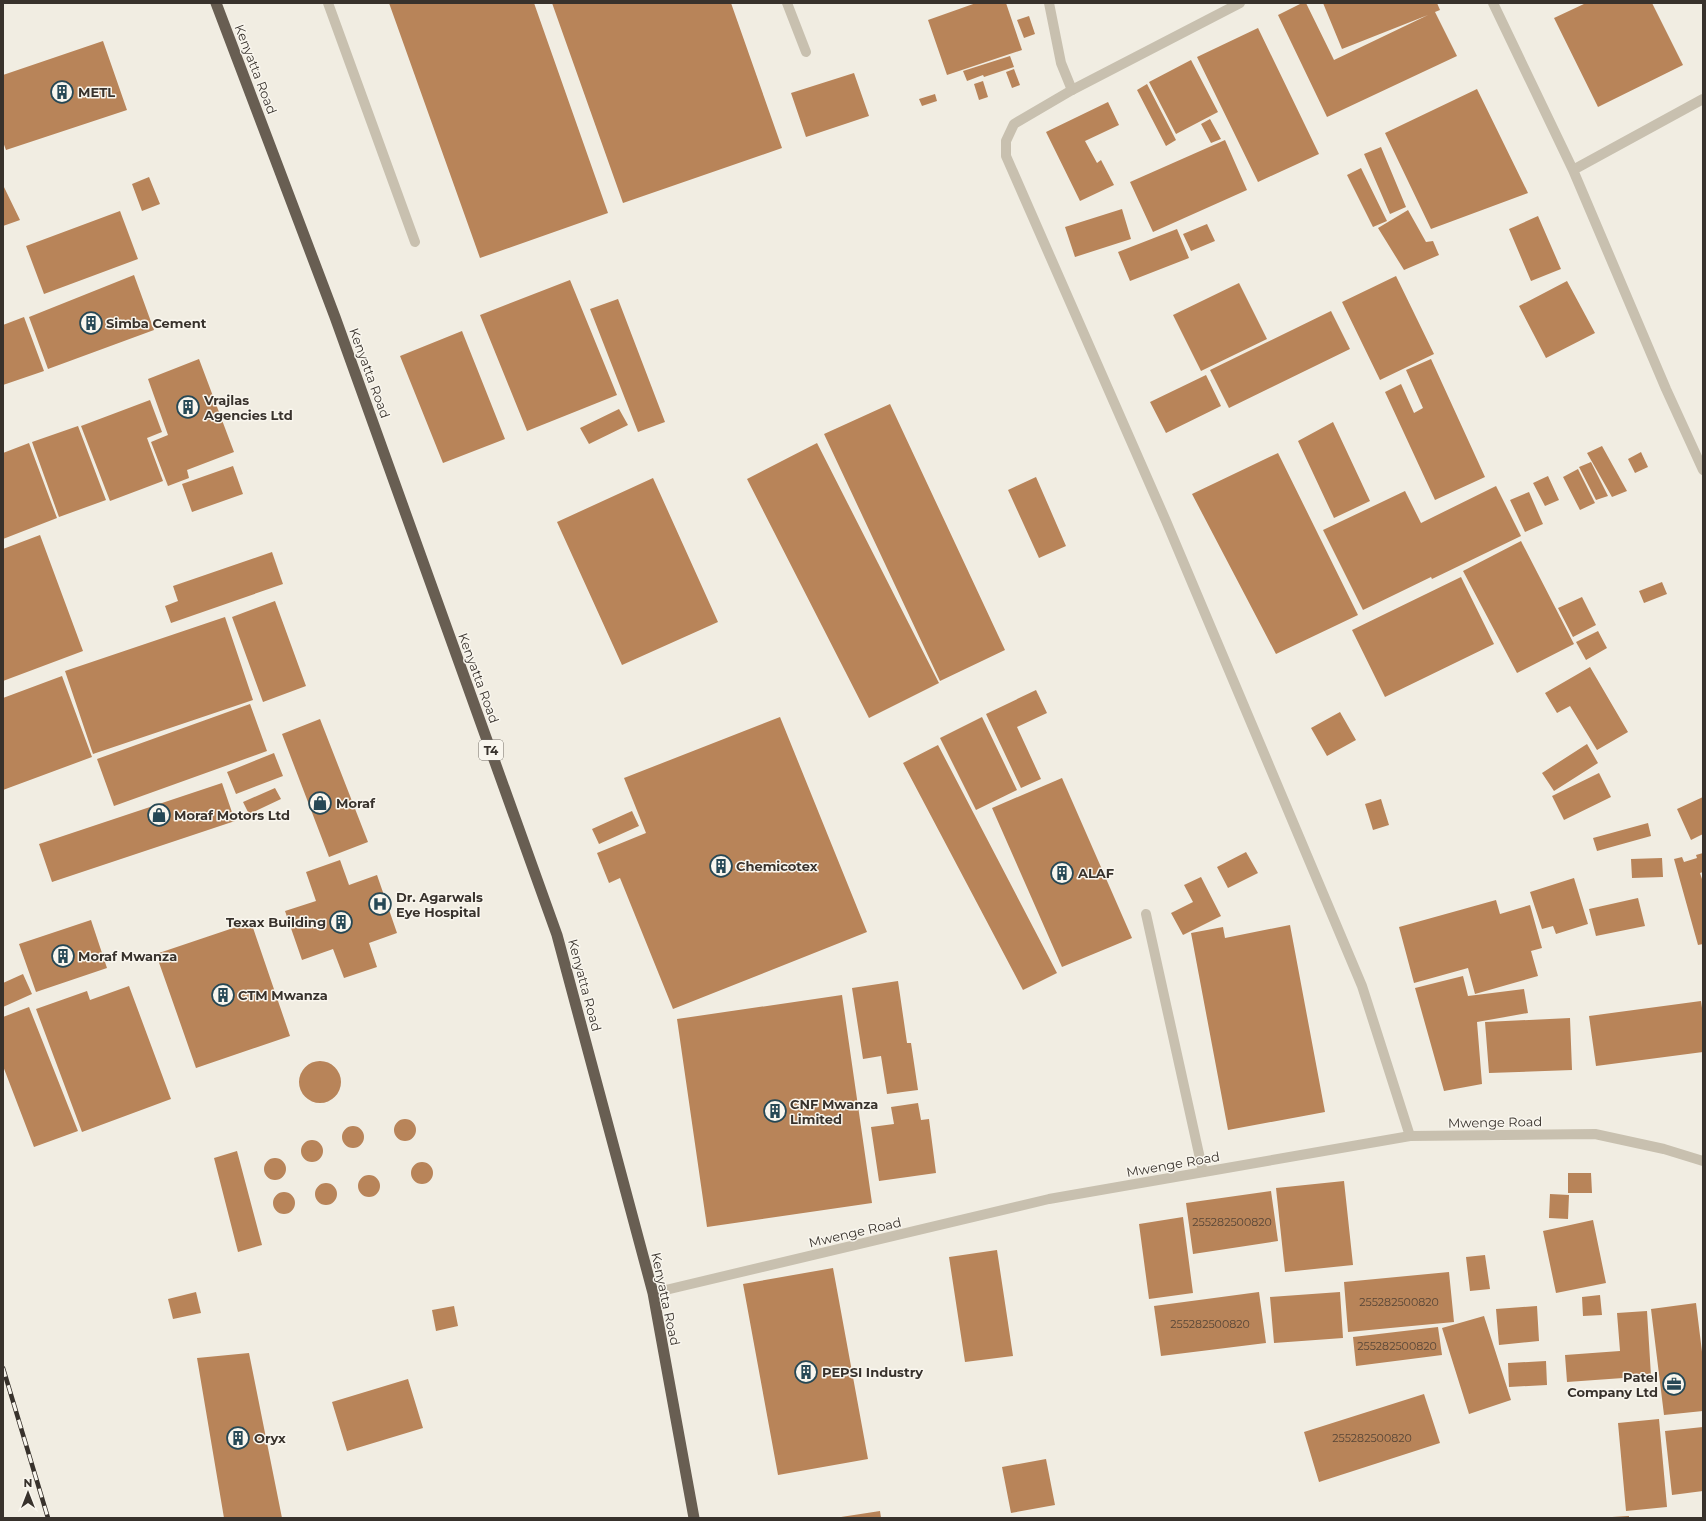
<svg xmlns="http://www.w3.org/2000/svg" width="1706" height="1521" font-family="Montserrat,sans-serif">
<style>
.building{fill:#b88459}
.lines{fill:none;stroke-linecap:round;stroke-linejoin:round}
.service{stroke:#c8c0af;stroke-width:10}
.minor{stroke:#c8c0af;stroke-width:10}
.trunk{stroke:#685e52;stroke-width:11}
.rail-casing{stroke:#38322c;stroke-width:4.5}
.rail{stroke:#f9f6ee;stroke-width:3;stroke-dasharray:9;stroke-linecap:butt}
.labels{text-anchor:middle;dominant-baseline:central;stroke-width:3;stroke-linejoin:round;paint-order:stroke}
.number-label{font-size:11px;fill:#584637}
.shield{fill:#f9f6ee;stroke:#726d66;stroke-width:1}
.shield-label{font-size:12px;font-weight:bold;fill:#38322c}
.street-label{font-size:13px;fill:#38322c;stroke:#f9f6ee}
.poi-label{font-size:13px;font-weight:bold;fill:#38322c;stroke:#f9f6ee;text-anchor:start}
</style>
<rect width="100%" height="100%" fill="#f1ede2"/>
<path class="building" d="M 389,3 L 534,3 L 608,213 L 480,258 Z
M 552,3 L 731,3 L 782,148 L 623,203 Z
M 976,3 L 1006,3 L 1022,50 L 947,75 L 928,20 Z
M 1302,3 L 1306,3 L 1334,60 L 1428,15 L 1342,49 L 1323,3 L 1437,3 L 1440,10 L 1435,12 L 1457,56 L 1327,117 L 1278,15 Z
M 1586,3 L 1652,3 L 1683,65 L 1598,107 L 1554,18 Z
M 1029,16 L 1035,34 L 1024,38 L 1017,20 Z
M 1258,28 L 1319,154 L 1258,182 L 1197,57 Z
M 103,41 L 127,110 L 6,150 L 3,142 L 3,75 Z
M 1010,56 L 1014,67 L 984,77 L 983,75 L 967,81 L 963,71 Z
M 1191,60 L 1218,112 L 1176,134 L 1149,82 Z
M 1014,69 L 1020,85 L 1012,88 L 1006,72 Z
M 854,73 L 869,116 L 806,137 L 791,93 Z
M 983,81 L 988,97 L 979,100 L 974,84 Z
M 1147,84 L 1176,140 L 1166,146 L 1137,90 Z
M 1477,89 L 1528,193 L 1431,229 L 1385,133 Z
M 935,94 L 937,101 L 922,106 L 919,99 Z
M 1108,102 L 1119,125 L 1085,141 L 1097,163 L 1101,160 L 1114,185 L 1080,201 L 1046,132 Z
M 1210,119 L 1221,139 L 1211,143 L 1201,124 Z
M 1225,140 L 1247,190 L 1153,232 L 1130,182 Z
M 1381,147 L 1406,207 L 1390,214 L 1364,154 Z
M 1361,168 L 1387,221 L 1373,227 L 1347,175 Z
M 149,177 L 160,204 L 142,211 L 132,184 Z
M 3,185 L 20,220 L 3,226 Z
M 1122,209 L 1131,239 L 1075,257 L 1065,227 Z
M 1408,210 L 1426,242 L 1433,241 L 1439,255 L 1404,270 L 1378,228 Z
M 120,211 L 138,259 L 44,294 L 26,246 Z
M 1538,216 L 1561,269 L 1531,281 L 1509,229 Z
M 1207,224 L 1215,241 L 1191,251 L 1183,234 Z
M 1177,229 L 1189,258 L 1130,281 L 1118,252 Z
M 134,275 L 154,330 L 48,369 L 29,317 Z
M 1396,276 L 1434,354 L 1380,380 L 1342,302 Z
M 570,280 L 617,395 L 527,431 L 480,315 Z
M 1567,281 L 1595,333 L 1546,358 L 1519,306 Z
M 1239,283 L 1267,339 L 1201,371 L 1173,315 Z
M 618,299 L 665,422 L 638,432 L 590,309 Z
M 1331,311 L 1350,349 L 1229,408 L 1210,370 Z
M 24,317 L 44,371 L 3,385 L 3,325 Z
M 462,331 L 505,439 L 443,463 L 400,356 Z
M 199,359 L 234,452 L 187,470 L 189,478 L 168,486 L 151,442 L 168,435 L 148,379 Z
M 1431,359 L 1485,477 L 1435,500 L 1385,392 L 1401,384 L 1414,413 L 1423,408 L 1406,370 Z
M 1206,375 L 1221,406 L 1166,433 L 1150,402 Z
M 150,400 L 162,432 L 147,438 L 163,481 L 110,501 L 81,426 Z
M 890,404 L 1005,650 L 940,681 L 824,434 Z
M 619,409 L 628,425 L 589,444 L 580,428 Z
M 1333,422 L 1370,501 L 1334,518 L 1298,441 Z
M 78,426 L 106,500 L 59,517 L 32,442 Z
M 29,443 L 57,518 L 3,539 L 3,453 Z
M 817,443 L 939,683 L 869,718 L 747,479 Z
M 1602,446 L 1627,491 L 1612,497 L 1587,453 Z
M 1641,452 L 1648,467 L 1635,473 L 1628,459 Z
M 1278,453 L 1358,615 L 1276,654 L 1192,494 Z
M 1591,462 L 1608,496 L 1596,500 L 1579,467 Z
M 233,466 L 243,494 L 192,512 L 182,484 Z
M 1578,469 L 1595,503 L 1580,510 L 1563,477 Z
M 1548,476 L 1559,500 L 1545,506 L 1533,483 Z
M 1036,477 L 1066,546 L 1039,558 L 1008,490 Z
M 653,478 L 718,622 L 622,665 L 557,522 Z
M 1496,486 L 1521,536 L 1432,579 L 1431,577 L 1363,610 L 1323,530 L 1405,491 L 1421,523 Z
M 1529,492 L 1543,524 L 1525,532 L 1510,500 Z
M 40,535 L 83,651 L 3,681 L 3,549 Z
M 1521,541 L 1574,644 L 1517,673 L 1463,571 Z
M 272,552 L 283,584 L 171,623 L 165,606 L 178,601 L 173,586 Z
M 1461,577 L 1494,644 L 1385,697 L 1352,630 Z
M 1662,582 L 1667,594 L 1644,603 L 1639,591 Z
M 1582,597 L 1596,625 L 1573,637 L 1558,608 Z
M 275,601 L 306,686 L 263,702 L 232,617 Z
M 225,617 L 253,700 L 93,754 L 65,671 Z
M 1598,631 L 1607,648 L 1586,660 L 1576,642 Z
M 1590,667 L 1628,732 L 1597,750 L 1570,706 L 1557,713 L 1545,693 Z
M 62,676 L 92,757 L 3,790 L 3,698 Z
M 1036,690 L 1047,713 L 1017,727 L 1041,779 L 1021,788 L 986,714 Z
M 250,704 L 267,751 L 114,806 L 97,759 Z
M 1340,712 L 1356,740 L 1327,756 L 1311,728 Z
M 780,717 L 867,932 L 673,1009 L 620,878 L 609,883 L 597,853 L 646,833 L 624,778 Z
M 982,717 L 1017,790 L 976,810 L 940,738 Z
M 320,719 L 368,842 L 329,857 L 282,734 Z
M 1587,744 L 1598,763 L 1554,791 L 1542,773 Z
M 938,745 L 1057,973 L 1023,990 L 903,763 Z
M 274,753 L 283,776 L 236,794 L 227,772 Z
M 1599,773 L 1611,797 L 1564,820 L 1552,796 Z
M 1062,778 L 1132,938 L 1062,967 L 992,808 Z
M 222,783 L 235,821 L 52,882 L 39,844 Z
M 275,788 L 281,799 L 249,814 L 243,802 Z
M 1703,797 L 1703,834 L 1691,840 L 1677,809 Z
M 1381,799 L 1389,825 L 1373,830 L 1365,804 Z
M 632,811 L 639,826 L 599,844 L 592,829 Z
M 1648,823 L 1651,836 L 1597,851 L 1593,838 Z
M 1246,852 L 1258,873 L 1228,888 L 1217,867 Z
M 1703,853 L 1703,872 L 1700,873 L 1703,882 L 1703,944 L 1698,945 L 1674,859 L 1682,857 L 1684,862 L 1697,858 L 1696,855 Z
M 1662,858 L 1663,877 L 1632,878 L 1631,859 Z
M 340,860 L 349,885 L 377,875 L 397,933 L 369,943 L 377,967 L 344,978 L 333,949 L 302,960 L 285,911 L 316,901 L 306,872 Z
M 1201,877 L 1221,916 L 1183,935 L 1171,913 L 1193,902 L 1184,885 Z
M 1574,878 L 1588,924 L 1556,934 L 1553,926 L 1542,929 L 1530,892 Z
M 1638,898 L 1645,926 L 1596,936 L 1589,909 Z
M 1496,900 L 1500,914 L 1530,905 L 1542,948 L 1531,951 L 1538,976 L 1475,994 L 1468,968 L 1414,983 L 1399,927 Z
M 91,920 L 107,968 L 36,992 L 19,944 Z
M 251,922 L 290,1036 L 196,1068 L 156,954 Z
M 1290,925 L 1325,1112 L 1228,1130 L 1191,933 L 1223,927 L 1225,938 Z
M 23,974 L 32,994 L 3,1007 L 3,983 Z
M 1463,976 L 1468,996 L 1524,989 L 1528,1013 L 1477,1022 L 1482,1084 L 1444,1091 L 1415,988 Z
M 898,981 L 907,1043 L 911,1043 L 918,1090 L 887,1094 L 881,1056 L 863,1059 L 852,988 Z
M 129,986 L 171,1099 L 82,1132 L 36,1009 L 87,991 L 90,1000 Z
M 842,995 L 872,1203 L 707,1227 L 677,1019 Z
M 1701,1001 L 1703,1015 L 1703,1052 L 1596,1066 L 1589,1016 Z
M 29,1007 L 78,1131 L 34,1147 L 3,1066 L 3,1017 Z
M 1570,1018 L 1572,1070 L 1489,1073 L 1485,1022 Z
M299 1082a21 21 0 1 1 42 0a21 21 0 1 1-42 0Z
M 918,1103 L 921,1120 L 929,1119 L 936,1173 L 879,1181 L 871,1127 L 894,1124 L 891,1107 Z
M394 1130a11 11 0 1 1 22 0a11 11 0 1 1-22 0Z
M342 1137a11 11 0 1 1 22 0a11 11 0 1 1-22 0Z
M301 1151a11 11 0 1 1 22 0a11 11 0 1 1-22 0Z
M 237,1151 L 262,1245 L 238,1252 L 214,1158 Z
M264 1169a11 11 0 1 1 22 0a11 11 0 1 1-22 0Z
M411 1173a11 11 0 1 1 22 0a11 11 0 1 1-22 0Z
M 1568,1173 L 1591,1173 L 1592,1193 L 1568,1193 Z
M358 1186a11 11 0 1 1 22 0a11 11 0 1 1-22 0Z
M 1344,1181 L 1353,1265 L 1285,1272 L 1276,1188 Z
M315 1194a11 11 0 1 1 22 0a11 11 0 1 1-22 0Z
M 1271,1191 L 1278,1241 L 1193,1254 L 1186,1203 Z
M273 1203a11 11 0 1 1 22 0a11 11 0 1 1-22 0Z
M 1550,1194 L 1569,1195 L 1568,1219 L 1549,1218 Z
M 1183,1217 L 1193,1293 L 1149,1299 L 1139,1224 Z
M 1593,1220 L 1606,1283 L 1556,1293 L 1543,1231 Z
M 997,1250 L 1013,1356 L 965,1362 L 949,1257 Z
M 1485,1255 L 1490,1289 L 1470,1291 L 1466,1257 Z
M 833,1268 L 868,1459 L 778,1475 L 743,1284 Z
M 1449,1272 L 1454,1322 L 1348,1332 L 1344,1282 Z
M 196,1292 L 201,1313 L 173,1319 L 168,1299 Z
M 1259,1292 L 1266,1343 L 1161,1356 L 1154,1306 Z
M 1340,1292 L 1343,1338 L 1274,1343 L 1270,1297 Z
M 1600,1295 L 1602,1315 L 1583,1316 L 1582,1297 Z
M 1696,1303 L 1703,1360 L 1703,1411 L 1664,1415 L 1651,1309 Z
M 454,1306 L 458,1326 L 436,1331 L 432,1310 Z
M 1537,1306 L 1539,1341 L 1499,1345 L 1496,1309 Z
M 1647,1311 L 1651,1376 L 1567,1382 L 1565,1355 L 1620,1351 L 1617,1313 Z
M 1484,1316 L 1511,1400 L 1469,1414 L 1442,1328 Z
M 1438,1327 L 1442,1355 L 1356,1366 L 1353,1337 Z
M 249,1353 L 282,1518 L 224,1518 L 197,1358 Z
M 1546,1361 L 1547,1385 L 1509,1387 L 1508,1363 Z
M 408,1379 L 423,1428 L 347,1451 L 332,1402 Z
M 1424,1394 L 1440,1443 L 1319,1482 L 1304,1432 Z
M 1659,1419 L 1667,1507 L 1626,1511 L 1618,1423 Z
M 1703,1427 L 1703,1491 L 1672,1495 L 1665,1431 Z
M 1046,1459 L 1055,1505 L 1011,1513 L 1002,1467 Z
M 880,1511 L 881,1518 L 841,1518 L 841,1517 Z
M 1629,1516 L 1629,1518 L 1612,1518 L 1612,1517 Z"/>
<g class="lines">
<path class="service" d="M 328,3 L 415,242
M 787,3 L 806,52
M 1049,3 L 1061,63 L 1072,90
M 1146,914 L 1203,1172"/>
<path class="minor" d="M 1240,3 L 1072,90 L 1014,124 L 1006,141 L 1006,156 L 1166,521 L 1362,986 L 1410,1136
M 1493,3 L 1573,170 L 1666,389 L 1703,470
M 1573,170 L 1703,99
M 653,1293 L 1049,1199 L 1410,1136 L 1595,1134 L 1664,1149 L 1703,1161"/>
<path class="trunk" d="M 216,3 L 335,317 L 557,935 L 653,1293 L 694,1518"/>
<g class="rail-casing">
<path id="rail" d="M 3,1368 L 48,1518"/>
</g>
<use href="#rail" class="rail"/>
</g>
<defs>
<g id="building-ring" transform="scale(1.15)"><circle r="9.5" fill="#f9f6ee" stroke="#264855" stroke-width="1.5"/><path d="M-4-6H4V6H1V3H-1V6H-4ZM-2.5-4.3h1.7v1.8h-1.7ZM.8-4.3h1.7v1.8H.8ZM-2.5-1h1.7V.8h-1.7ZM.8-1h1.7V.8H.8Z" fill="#264855"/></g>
<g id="shop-ring" transform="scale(1.15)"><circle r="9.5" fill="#f9f6ee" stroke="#264855" stroke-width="1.5"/><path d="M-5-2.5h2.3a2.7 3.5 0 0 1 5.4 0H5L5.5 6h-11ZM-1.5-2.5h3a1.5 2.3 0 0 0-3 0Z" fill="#264855"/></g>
<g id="hospital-ring" transform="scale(1.15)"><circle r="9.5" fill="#f9f6ee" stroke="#264855" stroke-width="1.5"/><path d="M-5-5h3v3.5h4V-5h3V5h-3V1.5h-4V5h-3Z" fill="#264855"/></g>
<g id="office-ring" transform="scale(1.15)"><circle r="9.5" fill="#f9f6ee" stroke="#264855" stroke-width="1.5"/><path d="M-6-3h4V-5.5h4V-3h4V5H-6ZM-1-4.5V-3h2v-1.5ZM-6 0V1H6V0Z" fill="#264855"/></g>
</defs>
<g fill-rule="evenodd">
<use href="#building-ring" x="62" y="92"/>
<use href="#building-ring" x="91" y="323"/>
<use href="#building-ring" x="188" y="407"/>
<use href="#shop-ring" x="320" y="803"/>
<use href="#shop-ring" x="159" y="815"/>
<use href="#building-ring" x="721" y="866"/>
<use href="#building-ring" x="1062" y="873"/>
<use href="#hospital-ring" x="380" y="904"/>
<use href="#building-ring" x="341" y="922"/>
<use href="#building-ring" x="63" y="956"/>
<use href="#building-ring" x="223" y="995"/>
<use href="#building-ring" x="775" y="1111"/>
<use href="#building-ring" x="806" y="1372"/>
<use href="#office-ring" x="1674" y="1384"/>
<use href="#building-ring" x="238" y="1438"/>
</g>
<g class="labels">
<g class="number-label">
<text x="1232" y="1222">255282500820</text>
<text x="1399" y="1302">255282500820</text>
<text x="1210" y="1324">255282500820</text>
<text x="1397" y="1346">255282500820</text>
<text x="1372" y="1438">255282500820</text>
</g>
<rect class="shield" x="479" y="740" width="24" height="20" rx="3"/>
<g class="shield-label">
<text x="491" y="750">T4</text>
</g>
<g class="street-label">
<text transform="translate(256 69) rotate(69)">Kenyatta Road</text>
<text transform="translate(370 373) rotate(70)">Kenyatta Road</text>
<text transform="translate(479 678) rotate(70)">Kenyatta Road</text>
<text transform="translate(585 985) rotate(75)">Kenyatta Road</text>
<text transform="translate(1495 1122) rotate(-1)">Mwenge Road</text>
<text transform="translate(1173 1164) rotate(-10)">Mwenge Road</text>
<text transform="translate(855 1232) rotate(-13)">Mwenge Road</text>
<text transform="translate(666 1299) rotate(78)">Kenyatta Road</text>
</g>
<g class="poi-label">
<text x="78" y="92">METL</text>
<text x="106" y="323">Simba Cement</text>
<text x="204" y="400">Vrajlas<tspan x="204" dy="15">Agencies Ltd</tspan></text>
<text x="336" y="803">Moraf</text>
<text x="174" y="815">Moraf Motors Ltd</text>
<text x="736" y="866">Chemicotex</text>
<text x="1078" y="873">ALAF</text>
<text x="396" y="897">Dr. Agarwals<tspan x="396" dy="15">Eye Hospital</tspan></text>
<text x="326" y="922" text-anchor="end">Texax Building</text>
<text x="78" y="956">Moraf Mwanza</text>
<text x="238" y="995">CTM Mwanza</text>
<text x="790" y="1104">CNF Mwanza<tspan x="790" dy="15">Limited</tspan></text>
<text x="822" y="1372">PEPSI Industry</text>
<text x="1658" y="1377" text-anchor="end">Patel<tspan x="1658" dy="15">Company Ltd</tspan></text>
<text x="254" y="1438">Oryx</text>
</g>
</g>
<rect width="1706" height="1521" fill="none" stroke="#38322c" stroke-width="8"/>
<g transform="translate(28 1493)" stroke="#f9f6ee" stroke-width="3" paint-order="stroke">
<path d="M0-3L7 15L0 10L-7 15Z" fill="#38322c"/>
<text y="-6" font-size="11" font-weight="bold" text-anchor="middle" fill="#38322c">N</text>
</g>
</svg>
